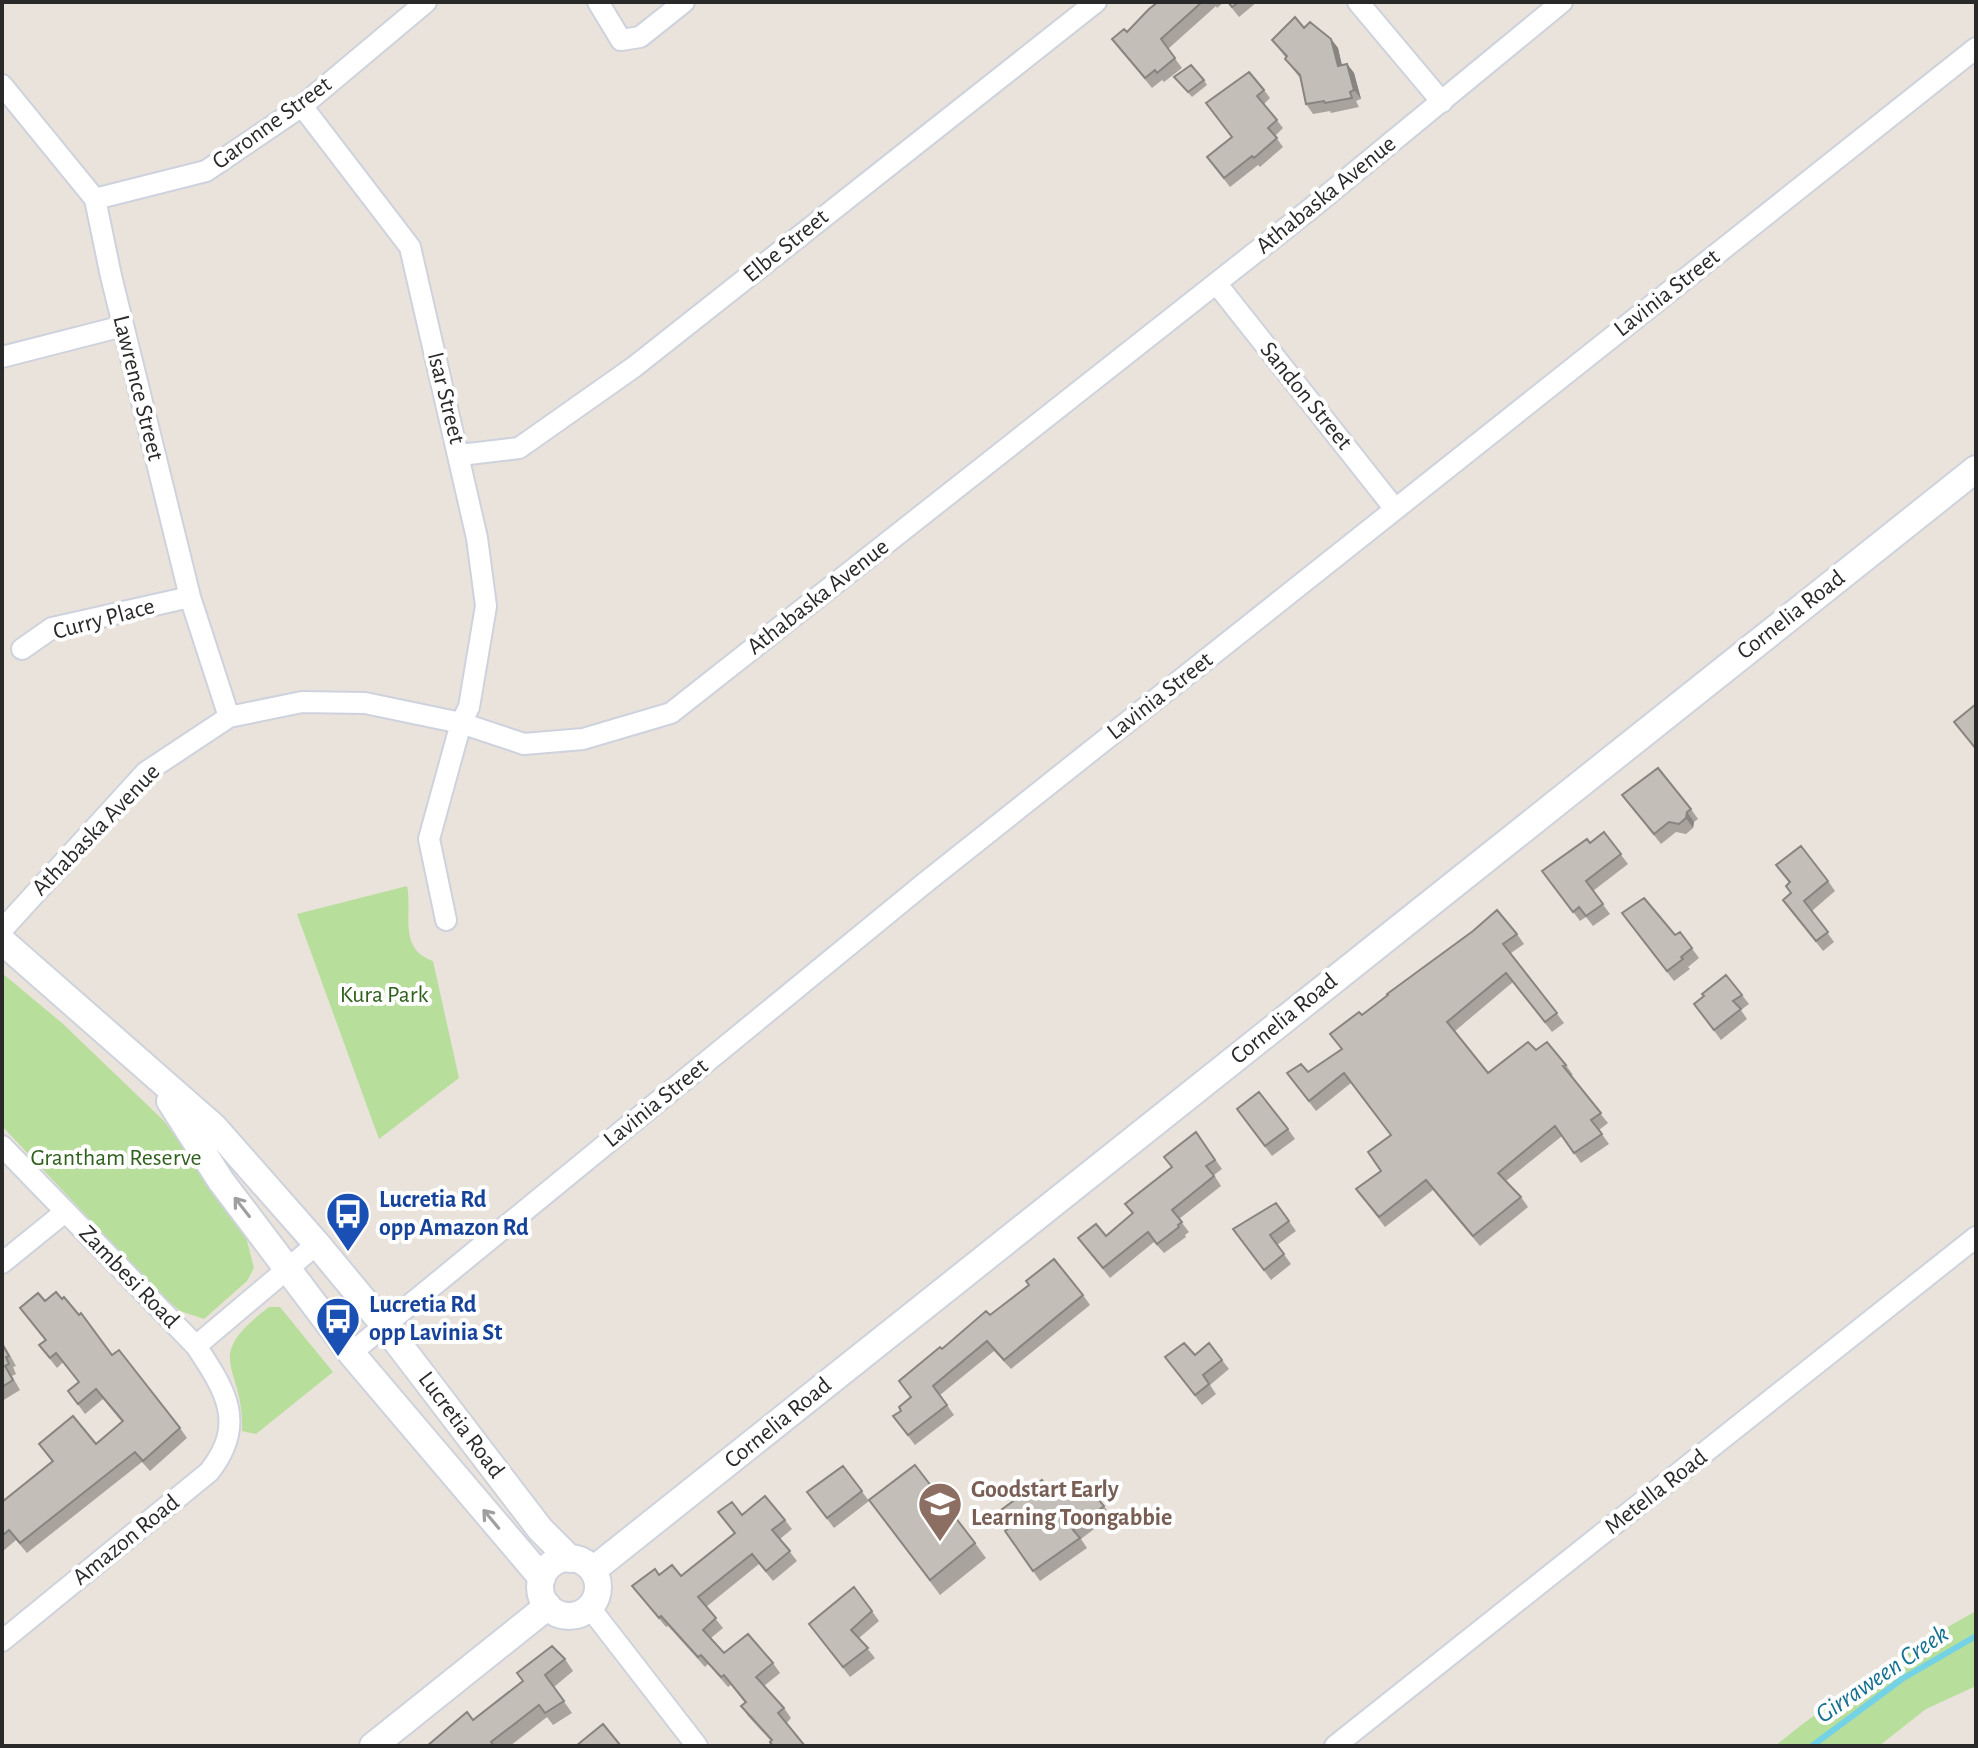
<svg xmlns="http://www.w3.org/2000/svg" width="1978" height="1748" font-family="'Alegreya Sans',sans-serif">
<style>
.green{fill:#b7de9b}
.lines{fill:none;stroke-linecap:round;stroke-linejoin:round}
.stream{stroke:#74d2e7;stroke-width:6}
.minor-casing{stroke:#ced2dd;stroke-width:24}
.tertiary-casing{stroke:#ced2dd;stroke-width:30}
.minor{stroke:#fff;stroke-width:20}
.tertiary{stroke:#fff;stroke-width:26}
.wall{fill:#a8a39d}
.shaded-wall{fill:#888580}
.building{fill:#c3beb7;stroke:#888580;stroke-width:2}
.oneway{stroke:#9f9f9f}
.labels{text-anchor:middle;dominant-baseline:central;stroke-width:8;stroke-linejoin:round;paint-order:stroke}
.street-label{font-size:24px;fill:#292929;stroke:#fff}
.park-label{font-size:24px;fill:#31611e;stroke:#fff}
.transit-label{font-size:24px;font-weight:bold;fill:#164399;stroke:#fff;text-anchor:start}
.education-label{font-size:24px;font-weight:bold;fill:#785e54;stroke:#fff;text-anchor:start}
.water-label{font-size:26px;font-style:italic;fill:#157191;stroke:#fff}
</style>
<rect width="100%" height="100%" fill="#eae3dc"/>
<path class="green" d="M 407,886 C 413,913 397,949 433,961 L 459,1078 L 379,1139 L 297,914 Z
M 2,973 L 62,1023 L 164,1121 L 245,1233 L 254,1268 L 247,1281 L 204,1319 L 180,1311 L 159,1293 L 2,1126 Z
M 269,1307 L 280,1307 L 333,1372 L 256,1434 L 242,1431 C 245,1364 199,1360 269,1307 Z
M 1976,1611 L 1976,1686 L 1926,1709 L 1879,1746 L 1775,1746 C 1838,1695 1905,1650 1976,1611 Z"/>
<g class="lines">
<path class="stream" d="M 1812,1746 L 1902,1679 L 1976,1636"/>
<g class="minor-casing">
<path id="minor" d="M 598,2 L 621,40 L 640,37 L 684,2
M 1358,2 L 1442,102
M 2,85 L 95,199 L 111,276 L 190,597 L 229,717
M 302,106 L 410,247 L 477,538 L 486,606 L 469,707 L 461,723 L 429,839 L 446,920
M 95,199 L 206,171 L 302,106 L 426,2
M 1216,283 L 1395,509
M 2,357 L 123,326
M 460,455 L 519,448 L 634,367 L 1096,2
M 22,649 L 52,628 L 190,597
M 2,930 L 146,772 L 229,717 L 302,702 L 365,703 L 461,723 L 524,744 L 583,739 L 671,713 L 1309,210 L 1562,2
M 2,1146 L 196,1346 C 226,1391 247,1424 209,1472 L 2,1641
M 2,1263 L 65,1212
M 196,1346 L 317,1244
M 351,1353 L 926,882 L 1976,48
M 590,1608 L 697,1746
M 1335,1746 L 1976,1237"/>
</g>
<g class="tertiary-casing">
<path id="tertiary" d="M 2,941 L 214,1127 L 317,1244 L 384,1325 L 540,1529 L 570,1559
M 170,1101 L 221,1181 L 351,1353 L 542,1578
M540 1587a29 29 0 1 1 58 0a29 29 0 1 1-58 0Z
M 593,1570 L 1976,469
M 373,1746 L 548,1606"/>
</g>
<use href="#minor" class="minor"/>
<use href="#tertiary" class="tertiary"/>
</g>
<path class="wall" d="M 1158,2 L 1224,2 L 1217,8 L 1216,6 L 1168,49 L 1182,68 L 1164,82 L 1162,80 L 1152,88 L 1112,39 L 1127,32 Z
M 1227,2 L 1257,2 L 1239,17 Z
M 1304,28 L 1331,39 L 1338,48 L 1342,65 L 1347,64 L 1354,73 L 1361,99 L 1356,101 L 1359,107 L 1331,113 L 1330,111 L 1313,114 L 1306,104 L 1300,78 L 1292,68 L 1285,59 L 1286,58 L 1272,40 Z
M 1174,77 L 1204,80 L 1207,85 L 1192,97 Z
M 1264,90 L 1270,98 L 1264,104 L 1283,128 L 1275,136 L 1283,147 L 1260,167 L 1258,165 L 1230,187 L 1207,157 L 1232,138 L 1206,103 Z
M 1622,795 L 1691,809 L 1698,819 L 1694,822 L 1693,828 L 1686,834 L 1676,832 L 1661,844 Z
M 1604,832 L 1628,864 L 1593,891 L 1610,914 L 1593,926 L 1586,917 L 1580,921 L 1542,871 L 1590,843 Z
M 1776,865 L 1828,881 L 1835,891 L 1812,911 L 1834,942 L 1823,951 L 1783,900 L 1791,893 L 1789,883 Z
M 1629,923 L 1675,935 L 1680,932 L 1699,958 L 1688,967 L 1690,969 L 1674,981 Z
M 1517,934 L 1524,944 L 1511,953 L 1564,1023 L 1552,1032 L 1513,982 L 1455,1031 L 1488,1073 L 1536,1050 L 1566,1065 L 1573,1075 L 1570,1076 L 1608,1123 L 1599,1130 L 1609,1144 L 1581,1163 L 1562,1136 L 1506,1181 L 1521,1197 L 1528,1207 L 1480,1246 L 1433,1190 L 1385,1227 L 1356,1189 L 1381,1171 L 1391,1135 L 1351,1083 L 1316,1111 L 1287,1073 L 1308,1072 L 1341,1049 L 1330,1034 L 1362,1015 Z
M 1742,995 L 1749,1004 L 1741,1010 L 1747,1019 L 1721,1040 L 1694,1004 Z
M 1237,1109 L 1288,1129 L 1295,1139 L 1272,1156 Z
M 1196,1132 L 1222,1169 L 1214,1175 L 1221,1186 L 1179,1219 L 1189,1232 L 1185,1235 L 1186,1237 L 1164,1253 L 1154,1242 L 1110,1278 L 1078,1238 L 1106,1236 L 1132,1214 L 1125,1204 L 1171,1168 Z
M 1276,1203 L 1296,1231 L 1277,1245 L 1291,1264 L 1271,1280 L 1233,1229 Z
M 1083,1295 L 1090,1305 L 1011,1369 L 994,1351 L 940,1395 L 954,1415 L 915,1445 L 893,1416 L 901,1411 L 911,1398 L 942,1349 L 990,1315 Z
M 62,1299 L 79,1315 L 112,1355 L 180,1428 L 187,1438 L 150,1471 L 142,1462 L 27,1553 L 16,1540 L 2,1552 L 2,1502 L 52,1462 L 39,1444 L 96,1444 L 122,1422 L 103,1399 L 85,1414 L 68,1391 L 79,1382 L 63,1362 L 57,1368 L 39,1345 L 45,1340 L 20,1308 L 45,1301 Z
M 2,1341 L 16,1366 L 13,1367 L 16,1374 L 12,1376 L 20,1390 L 2,1401 Z
M 1195,1355 L 1222,1360 L 1229,1369 L 1210,1385 L 1216,1394 L 1202,1405 L 1165,1357 Z
M 843,1466 L 869,1501 L 834,1528 L 807,1492 Z
M 1085,1491 L 1104,1506 L 1111,1516 L 1081,1539 L 1087,1548 L 1040,1581 L 1005,1531 L 1008,1529 L 997,1513 Z
M 869,1500 L 975,1543 L 986,1558 L 940,1595 Z
M 718,1512 L 785,1520 L 792,1529 L 780,1539 L 797,1561 L 773,1581 L 759,1564 L 706,1607 L 723,1628 L 711,1638 L 724,1653 L 773,1663 L 780,1673 L 764,1686 L 784,1708 L 791,1718 L 771,1741 L 748,1716 L 741,1706 L 745,1703 L 731,1685 L 728,1687 L 708,1664 L 705,1667 L 668,1626 L 666,1627 L 632,1586 L 659,1575 L 681,1576 L 734,1533 Z
M 872,1611 L 879,1621 L 859,1638 L 875,1658 L 850,1677 L 816,1633 Z
M 565,1659 L 573,1671 L 554,1687 L 572,1713 L 553,1725 L 547,1717 L 510,1746 L 427,1746 L 473,1720 Z"/>
<path class="shaded-wall" d="M 1331,39 L 1338,48 L 1344,75 L 1338,66 Z
M 1347,64 L 1354,73 L 1361,99 L 1354,90 Z
M 1687,812 L 1694,822 L 1693,828 L 1686,818 Z"/>
<path class="building" d="M 1158,2 L 1202,2 L 1161,39 L 1175,58 L 1157,73 L 1155,70 L 1145,78 L 1112,39 L 1124,29 L 1127,32 L 1149,9 Z
M 1228,2 L 1239,2 L 1232,7 Z
M 1295,17 L 1304,28 L 1310,22 L 1331,39 L 1338,66 L 1347,64 L 1354,90 L 1350,92 L 1352,98 L 1325,103 L 1324,101 L 1306,104 L 1300,75 L 1285,59 L 1287,56 L 1272,40 Z
M 1191,65 L 1204,80 L 1188,92 L 1174,77 Z
M 1249,72 L 1264,90 L 1257,96 L 1277,120 L 1268,128 L 1277,138 L 1254,158 L 1252,156 L 1224,178 L 1207,157 L 1232,137 L 1206,103 Z
M 1976,704 L 1976,749 L 1954,722 Z
M 1658,768 L 1691,809 L 1687,812 L 1686,818 L 1679,824 L 1669,822 L 1654,834 L 1622,795 Z
M 1604,832 L 1621,854 L 1586,881 L 1603,904 L 1586,916 L 1579,907 L 1573,912 L 1542,871 L 1587,839 L 1590,843 Z
M 1801,846 L 1828,881 L 1804,901 L 1828,932 L 1816,941 L 1783,900 L 1791,893 L 1786,886 L 1790,882 L 1776,865 Z
M 1644,898 L 1675,935 L 1680,932 L 1692,948 L 1681,957 L 1683,959 L 1667,971 L 1622,913 Z
M 1497,910 L 1517,934 L 1503,944 L 1557,1013 L 1545,1022 L 1506,973 L 1447,1022 L 1488,1073 L 1528,1042 L 1536,1050 L 1547,1042 L 1566,1065 L 1563,1066 L 1601,1113 L 1591,1120 L 1602,1134 L 1574,1153 L 1555,1126 L 1498,1173 L 1521,1197 L 1473,1236 L 1426,1180 L 1379,1217 L 1356,1189 L 1381,1171 L 1368,1152 L 1391,1135 L 1344,1073 L 1309,1101 L 1287,1073 L 1301,1064 L 1308,1072 L 1342,1049 L 1330,1034 L 1359,1012 L 1362,1015 L 1388,995 L 1387,994 L 1473,931 Z
M 1726,975 L 1742,995 L 1733,1001 L 1741,1009 L 1714,1030 L 1694,1004 L 1704,996 L 1702,994 Z
M 1259,1092 L 1288,1129 L 1265,1146 L 1237,1109 Z
M 1196,1132 L 1215,1160 L 1206,1166 L 1214,1176 L 1172,1210 L 1182,1222 L 1178,1225 L 1179,1227 L 1157,1244 L 1148,1232 L 1103,1268 L 1078,1238 L 1096,1224 L 1106,1236 L 1133,1213 L 1125,1204 L 1172,1167 L 1164,1157 Z
M 1276,1203 L 1289,1221 L 1270,1235 L 1284,1254 L 1264,1270 L 1233,1229 Z
M 1054,1259 L 1083,1295 L 1004,1360 L 987,1341 L 933,1386 L 947,1405 L 908,1435 L 893,1416 L 901,1411 L 899,1407 L 911,1397 L 899,1381 L 940,1347 L 942,1349 L 986,1311 L 990,1315 L 1029,1285 L 1026,1281 Z
M 56,1292 L 62,1299 L 64,1297 L 79,1315 L 81,1313 L 112,1355 L 119,1350 L 180,1428 L 143,1461 L 135,1452 L 20,1543 L 9,1530 L 2,1536 L 2,1502 L 53,1461 L 39,1444 L 73,1416 L 96,1444 L 123,1421 L 96,1389 L 78,1404 L 68,1391 L 79,1382 L 56,1353 L 50,1358 L 39,1345 L 46,1340 L 20,1308 L 38,1293 L 45,1301 Z
M 1184,1343 L 1195,1355 L 1209,1343 L 1222,1360 L 1203,1375 L 1209,1384 L 1195,1395 L 1165,1357 Z
M 2,1344 L 9,1356 L 6,1357 L 9,1364 L 5,1366 L 13,1380 L 2,1387 Z
M 915,1465 L 975,1543 L 930,1580 L 869,1500 Z
M 843,1466 L 862,1491 L 827,1518 L 807,1492 Z
M 1042,1480 L 1056,1498 L 1076,1481 L 1085,1491 L 1089,1488 L 1104,1506 L 1073,1530 L 1080,1538 L 1033,1571 L 1005,1531 L 1009,1528 L 997,1513 Z
M 765,1496 L 785,1520 L 772,1530 L 790,1551 L 766,1571 L 752,1554 L 698,1597 L 716,1618 L 703,1630 L 724,1653 L 748,1634 L 773,1663 L 756,1677 L 784,1708 L 778,1713 L 805,1746 L 773,1746 L 770,1742 L 772,1740 L 741,1706 L 746,1702 L 724,1675 L 721,1677 L 701,1655 L 698,1657 L 661,1616 L 659,1618 L 632,1586 L 655,1569 L 659,1575 L 672,1565 L 681,1576 L 735,1533 L 718,1512 L 732,1502 L 742,1515 Z
M 854,1587 L 872,1611 L 851,1630 L 868,1648 L 843,1667 L 809,1624 Z
M 552,1646 L 565,1659 L 545,1675 L 564,1701 L 545,1713 L 539,1705 L 491,1742 L 494,1746 L 427,1746 L 467,1712 L 473,1720 L 523,1681 L 517,1673 Z
M 603,1724 L 621,1746 L 576,1746 Z"/>
<defs><path id="oneway-shaft" d="M-6 0H5M1.5-3L5.5 0L1.5 3" fill="none" stroke-width="1.6" stroke-linecap="round" stroke-linejoin="round" transform="scale(2)"/></defs>
<g class="oneway">
<use href="#oneway-shaft" transform="translate(242 1207) rotate(-128)"/>
<use href="#oneway-shaft" transform="translate(491 1519) rotate(-130)"/>
</g>
<defs>
<g id="bus-pin" transform="scale(2.3)"><path d="M0 17L-7.5 6A9.5 9.5 0 1 1 7.5 6Z" fill="#1a4fb4" stroke="#fff"/><path d="M-5-6H5V4H4V6H2V4H-2V6H-4V4H-5ZM-3.5-4V0h7V-4ZM-3.5 1.2v1.5H-2V1.2ZM2 1.2v1.5H3.5V1.2Z" fill="#fff"/></g>
<g id="school-pin" transform="scale(2.3)"><path d="M0 17L-7.5 6A9.5 9.5 0 1 1 7.5 6Z" fill="#8d6e63" stroke="#fff"/><path d="M0-5L7-2L0 1L-7-2ZM-4 1L0 2.5L4 1V4Q0 6-4 4Z" fill="#fff"/></g>
</defs>
<g fill-rule="evenodd">
<use href="#bus-pin" x="348" y="1214"/>
<use href="#bus-pin" x="338" y="1319"/>
<use href="#school-pin" x="940" y="1504"/>
</g>
<g class="labels">
<g class="street-label">
<text transform="translate(272 123) rotate(-36)">Garonne Street</text>
<text transform="translate(1326 195) rotate(-39)">Athabaska Avenue</text>
<text transform="translate(786 246) rotate(-39)">Elbe Street</text>
<text transform="translate(1667 293) rotate(-38)">Lavinia Street</text>
<text transform="translate(138 388) rotate(76)">Lawrence Street</text>
<text transform="translate(1306 396) rotate(51)">Sandon Street</text>
<text transform="translate(446 398) rotate(76)">Isar Street</text>
<text transform="translate(818 597) rotate(-38)">Athabaska Avenue</text>
<text transform="translate(1791 615) rotate(-38)">Cornelia Road</text>
<text transform="translate(104 619) rotate(-15)">Curry Place</text>
<text transform="translate(1160 696) rotate(-38)">Lavinia Street</text>
<text transform="translate(96 830) rotate(-46)">Athabaska Avenue</text>
<text transform="translate(1284 1019) rotate(-39)">Cornelia Road</text>
<text transform="translate(656 1103) rotate(-39)">Lavinia Street</text>
<text transform="translate(129 1277) rotate(46)">Zambesi Road</text>
<text transform="translate(778 1423) rotate(-39)">Cornelia Road</text>
<text transform="translate(461 1425) rotate(53)">Lucretia Road</text>
<text transform="translate(1656 1492) rotate(-38)">Metella Road</text>
<text transform="translate(126 1540) rotate(-39)">Amazon Road</text>
</g>
<g class="park-label">
<text x="384" y="995">Kura Park</text>
<text x="116" y="1158">Grantham Reserve</text>
</g>
<g class="transit-label">
<text x="379" y="1200">Lucretia Rd<tspan x="379" dy="28">opp Amazon Rd</tspan></text>
<text x="369" y="1305">Lucretia Rd<tspan x="369" dy="28">opp Lavinia St</tspan></text>
</g>
<g class="education-label">
<text x="971" y="1490">Goodstart Early<tspan x="971" dy="28">Learning Toongabbie</tspan></text>
</g>
<g class="water-label">
<text transform="translate(1882 1674) rotate(-34)">Girraween Creek</text>
</g>
</g>
<rect width="1978" height="1748" fill="none" stroke="#292929" stroke-width="8"/>
</svg>
